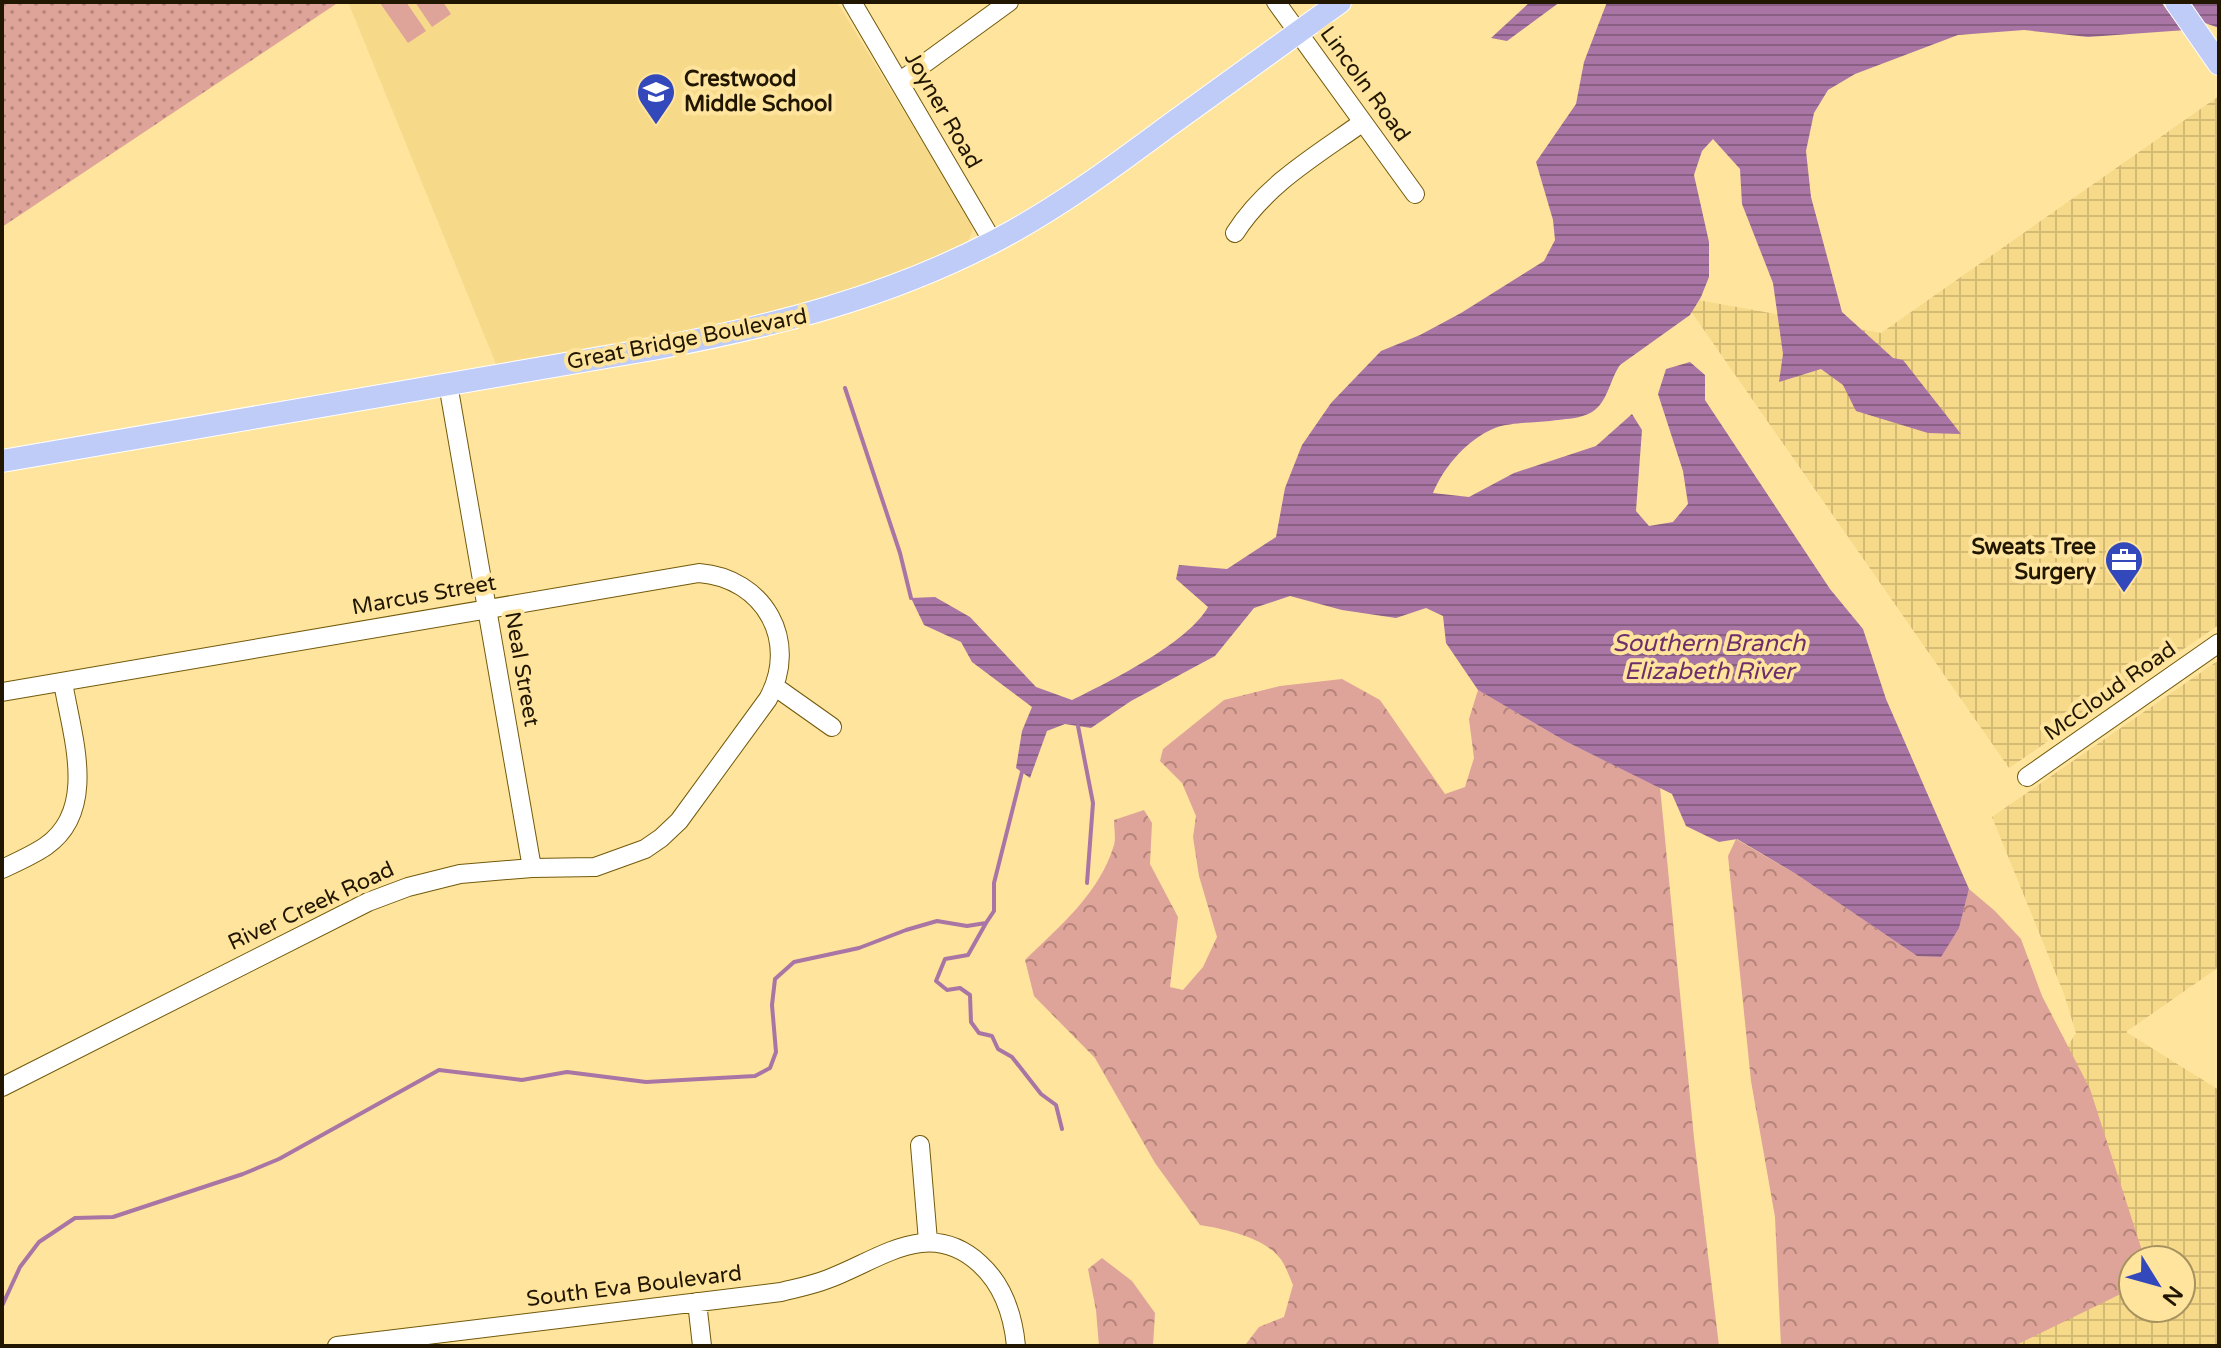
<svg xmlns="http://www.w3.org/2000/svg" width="2221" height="1348" font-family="'Varela Round',sans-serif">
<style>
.built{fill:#f7d98a}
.industrial{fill:url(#industrial-grid);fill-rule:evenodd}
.grass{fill:#dea399}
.forest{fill:url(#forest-crowns)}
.park{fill:url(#park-dots)}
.water{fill:url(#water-rules)}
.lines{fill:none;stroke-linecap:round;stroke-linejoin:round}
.stream{stroke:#a975a5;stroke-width:4}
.minor-casing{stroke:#725a0b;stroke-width:20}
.major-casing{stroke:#fff;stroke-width:24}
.minor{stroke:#fff;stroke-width:18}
.major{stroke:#beccf7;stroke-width:22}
.labels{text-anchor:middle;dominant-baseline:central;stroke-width:8;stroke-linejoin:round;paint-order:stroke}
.poi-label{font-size:22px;font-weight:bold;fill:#211700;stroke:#ffe49d;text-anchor:start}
.street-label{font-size:22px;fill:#211700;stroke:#ffe49d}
.water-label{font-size:24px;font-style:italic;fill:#6e2e6b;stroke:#ffe49d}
</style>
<defs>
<pattern id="industrial-grid" width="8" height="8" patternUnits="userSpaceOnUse" patternTransform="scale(2)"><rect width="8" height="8" fill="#f7d98a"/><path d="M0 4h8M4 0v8" fill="none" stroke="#d3ba75"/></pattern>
<pattern id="forest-crowns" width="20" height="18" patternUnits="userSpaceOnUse" patternTransform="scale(2)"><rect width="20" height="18" fill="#dea399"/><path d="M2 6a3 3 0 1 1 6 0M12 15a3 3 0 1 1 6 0" fill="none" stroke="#b4847a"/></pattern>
<pattern id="park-dots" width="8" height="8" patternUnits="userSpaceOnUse" patternTransform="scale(2)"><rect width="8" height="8" fill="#dea399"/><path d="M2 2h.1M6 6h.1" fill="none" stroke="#b4847a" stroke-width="1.8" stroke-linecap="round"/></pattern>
<pattern id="water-rules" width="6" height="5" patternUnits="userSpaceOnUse" patternTransform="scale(2)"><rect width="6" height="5" fill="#a975a5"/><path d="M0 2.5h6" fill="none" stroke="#895f84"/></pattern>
</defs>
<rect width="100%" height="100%" fill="#ffe49d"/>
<path class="built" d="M 348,2 L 837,2 L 966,213 L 973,230 L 968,242 L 956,252 L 794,311 L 496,364 Z"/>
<path class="industrial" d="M 2219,96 L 2219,625 L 2009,768 L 1681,297 L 1881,333 Z
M 2219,660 L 2219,967 L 2126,1032 L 2219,1090 L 2219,1346 L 1878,1346 L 2076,1033 L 2064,994 L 1992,817 ZM 2133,1260 L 2181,1260 L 2181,1308 L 2133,1308 Z"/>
<path class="grass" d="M 382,2 L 406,2 L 426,31 L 408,43 L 380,3 Z
M 415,2 L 443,2 L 451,14 L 432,27 Z"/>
<path class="forest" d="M 1342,679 L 1380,700 L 1445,794 L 1465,787 L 1474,758 L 1469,719 L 1478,690 L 1565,741 L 1660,787 L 1694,1138 L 1719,1346 L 1248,1346 L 1246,1344 L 1259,1327 L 1284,1317 L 1293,1285 C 1289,1276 1285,1263 1278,1256 C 1262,1237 1224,1229 1200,1225 L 1155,1163 L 1095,1058 L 1034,996 L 1025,960 C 1059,927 1100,893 1114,845 C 1116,838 1114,828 1114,820 L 1144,810 L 1152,823 L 1150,864 L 1178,917 L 1170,987 L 1183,990 L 1203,967 L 1217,937 L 1199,876 L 1193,837 L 1196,816 L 1182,783 L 1160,761 L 1163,749 L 1224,700 L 1280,686 Z
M 1736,839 L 1796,874 L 1917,956 L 1959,927 L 1969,889 L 1995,911 L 2021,939 L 2042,996 L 2090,1089 L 2145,1260 L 2133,1260 L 2133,1288 L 2014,1346 L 1781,1346 L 1775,1217 L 1751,1081 L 1728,856 Z
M 1102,1258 L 1132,1281 L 1155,1313 L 1153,1346 L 1099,1346 L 1096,1310 L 1088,1269 Z"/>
<path class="park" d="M 2,2 L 339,2 L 2,227 Z"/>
<path class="water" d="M 1530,2 L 1560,2 L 1507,41 L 1491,38 Z
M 1607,2 L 2161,2 L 2176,22 L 2195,12 L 2191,2 L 2219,2 L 2219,28 L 2205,23 L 2186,30 L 2088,37 L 2024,30 L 1958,35 L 1855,74 L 1828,90 L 1814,113 L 1806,151 L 1811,197 L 1842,312 L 1893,358 L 1903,360 L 1961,434 L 1928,433 L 1856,411 L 1843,385 L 1821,369 L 1779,382 L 1783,354 L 1773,283 L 1742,204 L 1740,169 L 1713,139 L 1702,151 L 1694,175 L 1709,242 L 1709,277 L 1701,297 L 1690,315 L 1620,365 C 1610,379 1608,402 1592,412 C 1581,419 1563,419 1550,421 C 1533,423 1511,422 1495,428 C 1468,439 1444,466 1433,493 L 1469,497 L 1514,473 L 1596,446 L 1632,414 L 1642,430 L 1636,511 L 1649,526 L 1673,522 L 1688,504 L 1683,471 L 1658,394 L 1666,369 L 1690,362 L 1705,375 L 1705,400 L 1830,589 L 1863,629 L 1886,699 L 1969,889 L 1959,928 L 1941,957 L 1917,956 L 1796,874 L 1737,839 L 1719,842 L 1686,826 L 1672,794 L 1565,741 L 1478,690 L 1446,643 L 1443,616 L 1426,608 L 1396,618 L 1342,610 L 1290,596 L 1254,608 L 1215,656 L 1131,701 L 1091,728 L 1065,724 L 1047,731 L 1030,778 L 1016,768 L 1022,731 L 1032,707 L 972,662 L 961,642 L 924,625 L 911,598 L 935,597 L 970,617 L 1036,687 L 1072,700 C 1109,682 1188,643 1208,607 L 1176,579 L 1179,565 L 1227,569 L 1276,537 L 1285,488 L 1302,445 L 1331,403 L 1381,351 L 1420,335 L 1461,313 L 1544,261 L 1555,240 L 1553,220 L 1536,162 L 1576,104 L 1584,62 Z"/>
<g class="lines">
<path class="stream" d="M 845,388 L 900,553 L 911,598
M 1078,726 L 1093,803 L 1087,883
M 986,923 L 968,955 L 945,959 L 936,981 L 947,990 L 960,988 L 970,995 L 971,1022 L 979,1033 L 992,1036 L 998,1049 L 1012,1057 L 1041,1094 L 1056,1105 L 1062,1129
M 2,1306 L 20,1267 L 39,1242 L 75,1218 L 113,1217 L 243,1174 L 279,1159 L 439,1070 L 522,1080 L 567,1072 L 646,1082 L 755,1076 L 770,1068 L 776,1052 L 772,1005 L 775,979 L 794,962 L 859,948 L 906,930 L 937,921 L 967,926 L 986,923 L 994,911 L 994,883 L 1022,772"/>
<g class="minor-casing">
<path id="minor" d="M 852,2 L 993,242
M 1276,2 L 1415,194
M 899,82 L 1009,2
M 1235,233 C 1266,184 1317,155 1363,122
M 448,384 L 532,868
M 774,686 L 832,727
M 2,692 L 699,573 C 764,578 800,641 768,699 L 679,821 L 661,838 L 645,849 L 595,867 L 532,868 L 460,874 L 408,887 L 368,902 L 2,1087
M 2027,777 L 2219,643
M 2,869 C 17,862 33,855 46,846 C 99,809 71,733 63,682
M 920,1145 L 928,1241
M 697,1302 L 702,1346
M 337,1346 L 781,1292 C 797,1288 813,1285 828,1279 C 881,1259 929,1217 980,1264 C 1003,1285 1013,1315 1016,1346"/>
</g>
<g class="major-casing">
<path id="major" d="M 2176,2 L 2219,64
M 2,461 L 653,349 C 773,326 886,298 995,241 C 1056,209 1112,168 1167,127 C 1225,85 1282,44 1340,2"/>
</g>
<use href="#minor" class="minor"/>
<use href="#major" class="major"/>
</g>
<defs>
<g id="school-pin" transform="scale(2)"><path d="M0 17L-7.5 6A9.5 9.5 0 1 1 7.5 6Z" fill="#3348ba" stroke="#ffe49d"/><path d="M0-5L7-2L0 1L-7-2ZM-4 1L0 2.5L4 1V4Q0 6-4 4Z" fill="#fff"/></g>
<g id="office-pin" transform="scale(2)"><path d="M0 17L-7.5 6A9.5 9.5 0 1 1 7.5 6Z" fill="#3348ba" stroke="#ffe49d"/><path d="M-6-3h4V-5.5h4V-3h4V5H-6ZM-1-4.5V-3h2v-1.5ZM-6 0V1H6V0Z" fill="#fff"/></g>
</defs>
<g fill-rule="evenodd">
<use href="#school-pin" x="656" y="92"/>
<use href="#office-pin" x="2124" y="560"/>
</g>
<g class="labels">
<g class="poi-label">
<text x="684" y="79">Crestwood<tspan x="684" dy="25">Middle School</tspan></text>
<text x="2096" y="547" text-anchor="end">Sweats Tree<tspan x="2096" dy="25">Surgery</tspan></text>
</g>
<g class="street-label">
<text transform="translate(1365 84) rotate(54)">Lincoln Road</text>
<text transform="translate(943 110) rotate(60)">Joyner Road</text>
<text transform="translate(687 339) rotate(-11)">Great Bridge Boulevard</text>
<text transform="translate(424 595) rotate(-10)">Marcus Street</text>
<text transform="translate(522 669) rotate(80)">Neal Street</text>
<text transform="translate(2110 691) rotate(-35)">McCloud Road</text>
<text transform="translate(311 906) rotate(-25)">River Creek Road</text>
<text transform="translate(634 1286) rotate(-7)">South Eva Boulevard</text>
</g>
<g class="water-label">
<text x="1709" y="643">Southern Branch<tspan x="1709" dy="28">Elizabeth River</tspan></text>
</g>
</g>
<rect width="2221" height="1348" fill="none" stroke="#211700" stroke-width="8"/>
<g transform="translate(2157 1284) rotate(127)"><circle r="38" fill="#ffe49d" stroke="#a6925e" stroke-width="2"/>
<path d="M0-6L14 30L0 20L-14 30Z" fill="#3348ba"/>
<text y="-12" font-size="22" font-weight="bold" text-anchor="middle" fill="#211700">N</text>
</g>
</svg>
